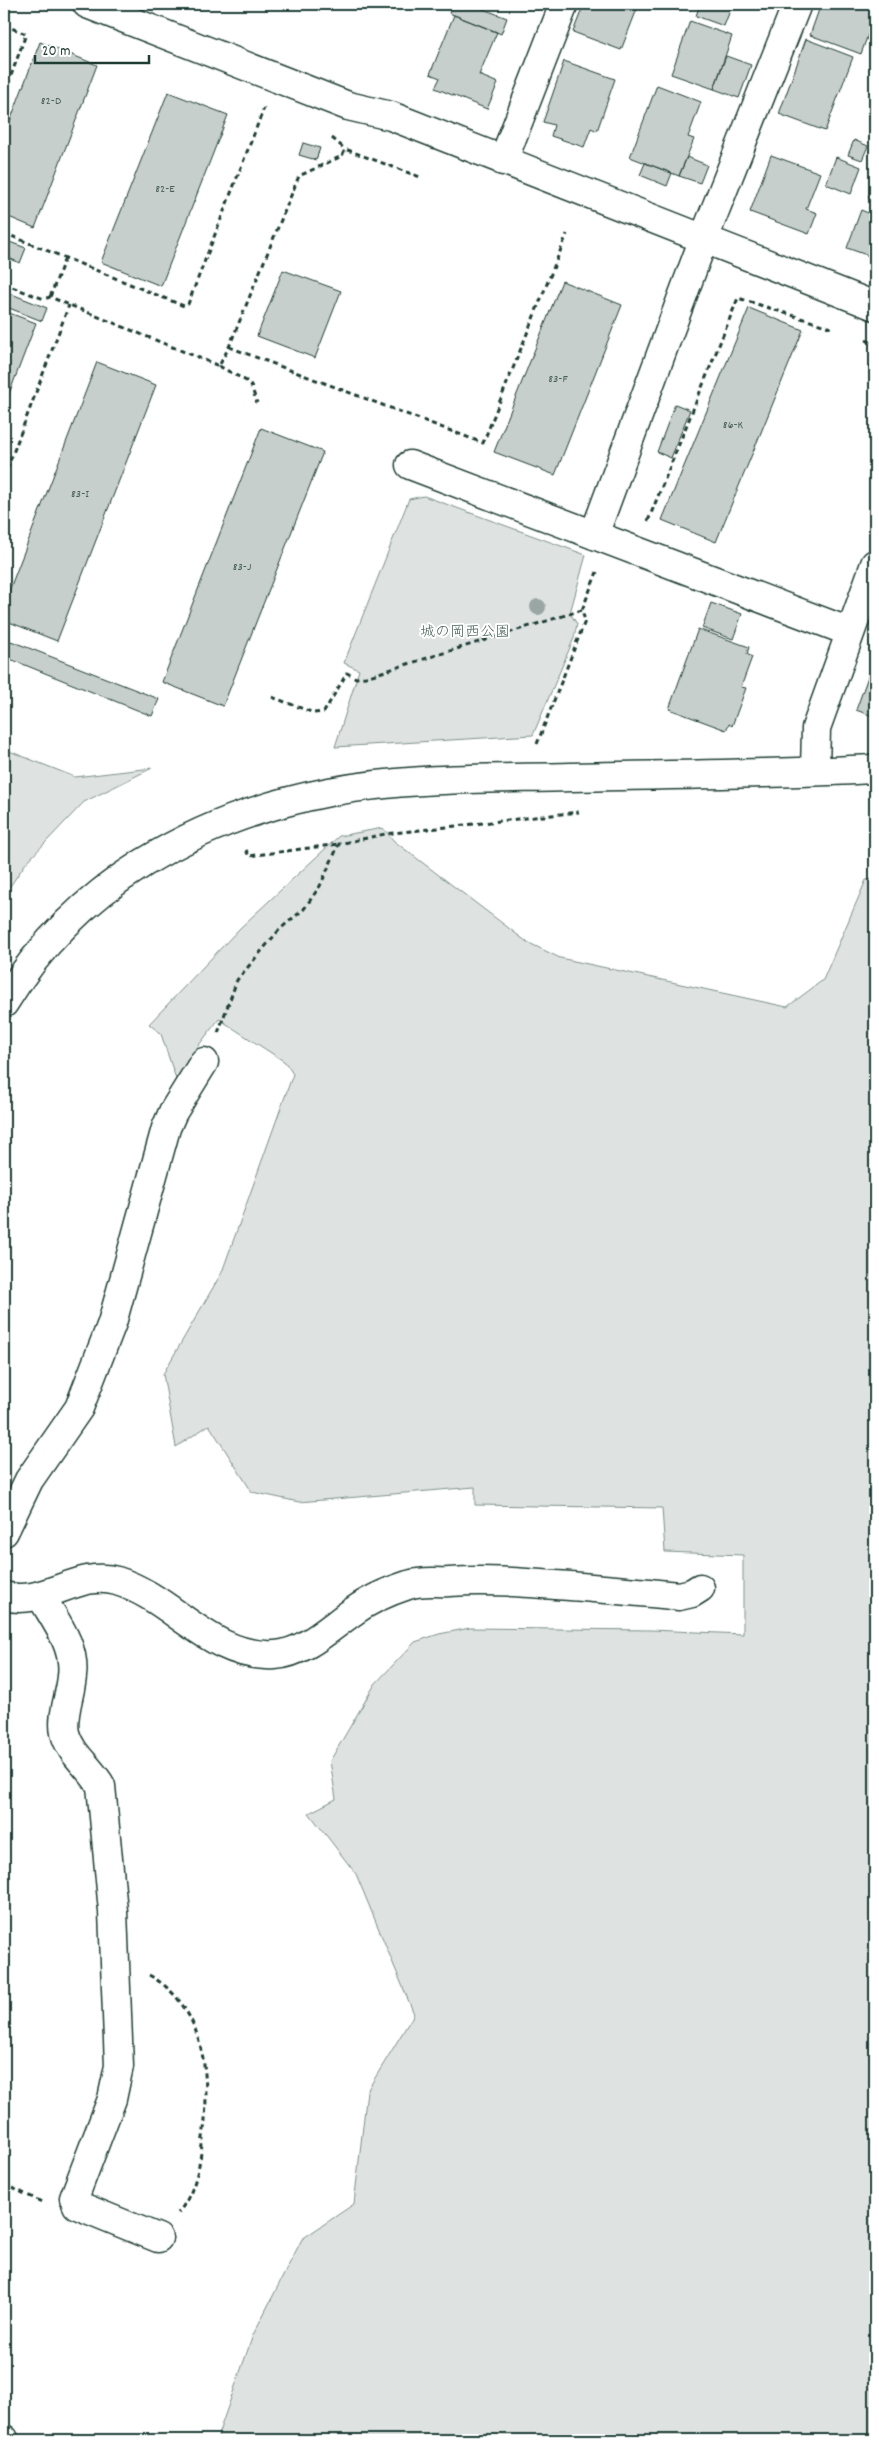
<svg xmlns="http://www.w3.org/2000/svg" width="879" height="2444" font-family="Dekko,'Klee One',sans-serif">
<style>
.green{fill:#dee3e2;stroke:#7e908b}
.building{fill:#c7cfcc;stroke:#1f3d34}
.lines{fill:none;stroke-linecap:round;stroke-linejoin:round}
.minor-casing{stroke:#1f3d34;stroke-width:31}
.path{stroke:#1f3d34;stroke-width:3;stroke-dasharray:5 4;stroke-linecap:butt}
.minor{stroke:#fff;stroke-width:28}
.tree{fill:#99a6a3}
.labels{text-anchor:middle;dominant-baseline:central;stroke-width:4;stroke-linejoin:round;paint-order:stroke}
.number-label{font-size:12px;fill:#49625a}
.park-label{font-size:15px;fill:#455e57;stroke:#fff}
</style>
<rect width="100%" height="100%" fill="#fff"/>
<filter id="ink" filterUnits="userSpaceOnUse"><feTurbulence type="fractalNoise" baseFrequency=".02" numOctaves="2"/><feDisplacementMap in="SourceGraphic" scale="10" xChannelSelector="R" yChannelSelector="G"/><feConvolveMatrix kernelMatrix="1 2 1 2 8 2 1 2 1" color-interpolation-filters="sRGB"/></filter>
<g filter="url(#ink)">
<path class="green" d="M 424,496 L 586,555 L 570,613 L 577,624 L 574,638 L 533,735 L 335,747 L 359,670 L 344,663 L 409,499 Z
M 4,749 L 75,777 L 152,768 L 84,802 L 26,863 L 4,895 Z
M 383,828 L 394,841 L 527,942 L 560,958 L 787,1007 L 823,980 L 866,880 L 875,879 L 875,2440 L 219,2440 L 218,2435 L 253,2335 L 302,2239 L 354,2204 L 367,2091 L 414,2014 L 356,1874 L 309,1813 L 336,1799 L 330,1761 L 375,1684 L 415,1642 L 439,1634 L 470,1628 L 650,1630 L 743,1634 L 743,1555 L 665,1552 L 662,1508 L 475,1505 L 475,1487 L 299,1502 L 252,1492 L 209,1425 L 176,1447 L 163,1374 L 222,1272 L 293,1074 L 285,1062 L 219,1019 L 192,1054 L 176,1079 L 161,1034 L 149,1024 L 240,928 L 339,836 Z"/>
<path class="building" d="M 452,4 L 470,4 L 507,18 L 501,34 L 449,13 Z
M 584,4 L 639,4 L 621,50 L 573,32 Z
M 700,4 L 721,4 L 731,8 L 724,26 L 696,16 Z
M 821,4 L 875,4 L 875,15 L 861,54 L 810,35 Z
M 454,15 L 497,32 L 479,75 L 498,83 L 487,109 L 435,88 L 440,78 L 430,74 Z
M 690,21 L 732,36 L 714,89 L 671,74 Z
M 806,39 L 853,57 L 825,131 L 779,114 Z
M 40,42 L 97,65 L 35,228 L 4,215 L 4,137 Z
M 726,56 L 751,65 L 739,98 L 714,89 Z
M 564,61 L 615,79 L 597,131 L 591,128 L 584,147 L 551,136 L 554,125 L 543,122 Z
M 657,85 L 701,102 L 688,137 L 694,139 L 679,176 L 630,157 Z
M 168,92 L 228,115 L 161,286 L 101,262 Z
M 854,140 L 868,146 L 862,160 L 848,155 Z
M 303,143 L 320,148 L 316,160 L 299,155 Z
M 771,155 L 820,173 L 806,209 L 817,213 L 809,234 L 750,212 Z
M 687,157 L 707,165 L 700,183 L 679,176 Z
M 836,157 L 861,167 L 851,194 L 826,184 Z
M 645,163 L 672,173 L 667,186 L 640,175 Z
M 875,177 L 875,200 L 868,198 Z
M 861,210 L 875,216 L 875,258 L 847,248 Z
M 4,240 L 26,248 L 20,263 L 4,256 Z
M 283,270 L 341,291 L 315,358 L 257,336 Z
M 562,281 L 622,305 L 555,475 L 494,452 Z
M 4,291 L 47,308 L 42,321 L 4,306 Z
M 749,308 L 803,330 L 716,542 L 662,520 Z
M 4,311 L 36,323 L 4,407 Z
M 97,362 L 156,385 L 57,641 L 4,620 L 4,604 Z
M 675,404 L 690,410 L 671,458 L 657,452 Z
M 261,428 L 323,452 L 223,706 L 162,682 Z
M 711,603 L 742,614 L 733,639 L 702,628 Z
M 698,629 L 749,647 L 747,654 L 752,657 L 741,687 L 746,688 L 732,726 L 729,724 L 726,730 L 669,709 Z
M 11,641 L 159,699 L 152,716 L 5,657 Z
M 875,657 L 875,717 L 856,710 Z"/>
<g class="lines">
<g class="minor-casing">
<path id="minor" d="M 87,4 L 348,106 L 391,116 L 875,306
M 503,161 L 564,4
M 410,465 L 850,632
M 594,535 L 704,238 L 797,4
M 815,771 L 816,728 L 875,564
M 4,1003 C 75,885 196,818 329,792 C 408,777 491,779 571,777 C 672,775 774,774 875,769
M 4,1532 L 29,1480 L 79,1408 L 112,1323 L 166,1128 L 173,1112 L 204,1062
M 4,1596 C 45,1607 78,1569 117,1581 C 173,1598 211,1659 275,1655 C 305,1653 330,1627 354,1611 C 369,1600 390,1591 408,1585 C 425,1580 434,1583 449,1582 C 490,1579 529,1583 570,1586 C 606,1589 643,1592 679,1596 L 692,1593 L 700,1588
M 41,1596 C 55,1621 76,1646 72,1676 C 71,1693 61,1716 65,1733 C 70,1754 91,1768 101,1786 L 113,1911 L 119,2066 L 112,2099 L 74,2198 L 77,2205 L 158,2238
M 4,2439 L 4,2440"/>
</g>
<path class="path" d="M 4,25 L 26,34 L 4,95
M 332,138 L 345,149
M 4,233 L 184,306 L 188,304 L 264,108
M 4,284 L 44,299 L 50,297 L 219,366 L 229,347 L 299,176 L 342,156 L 345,149 L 420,177
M 50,297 L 65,258
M 866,340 L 875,344
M 229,347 L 483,443 L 567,234
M 219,366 L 250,383 L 257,403
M 870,369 L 875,355
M 4,477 L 69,305
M 648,521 L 738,298 L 832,328
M 272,697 L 314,713 L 324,712 L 347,673 L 356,678 L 366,677 L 582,610
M 537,744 L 585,621 L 582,610 L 597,572
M 246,850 L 249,856 L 339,844
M 218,1033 L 237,980 L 280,929 L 304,909 L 320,886 L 339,844 L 385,834 L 579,812
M 149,1975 C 209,2008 211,2086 202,2145 C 199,2170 194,2194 178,2213
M 4,2184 L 42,2202"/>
<use href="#minor" class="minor"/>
</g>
<circle class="tree" cx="538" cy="607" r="8"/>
</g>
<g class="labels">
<g class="number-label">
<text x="51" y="101">82-D</text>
<text x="165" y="189">82-E</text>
<text x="558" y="379">83-F</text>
<text x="733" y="425">86-K</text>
<text x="80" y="494">83-I</text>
<text x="242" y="567">83-J</text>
</g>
<g class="park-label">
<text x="465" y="633">城の岡西公園</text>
</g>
</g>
<rect width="879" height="2444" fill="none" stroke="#fff" stroke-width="20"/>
<rect x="10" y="10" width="859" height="2424" fill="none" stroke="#1f3d34" stroke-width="2" filter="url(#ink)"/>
<path d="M35 55v8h114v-8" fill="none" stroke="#1f3d34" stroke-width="2.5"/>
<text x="42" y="55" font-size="15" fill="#1f3d34" stroke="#ffffff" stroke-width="4" paint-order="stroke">20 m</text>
</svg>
